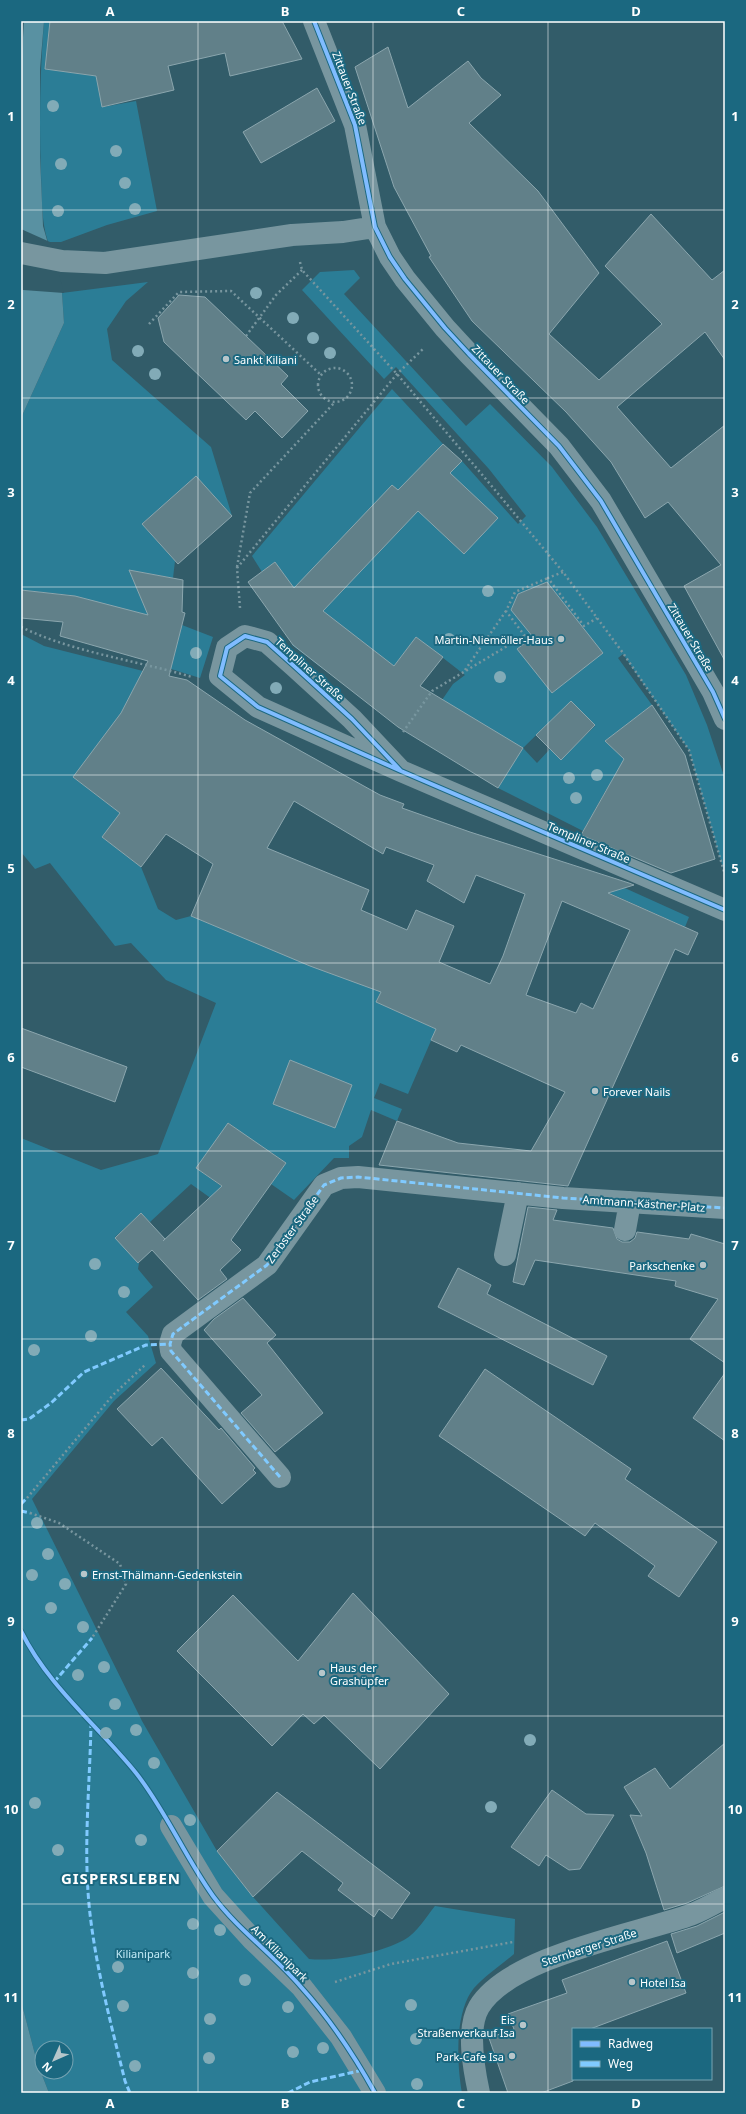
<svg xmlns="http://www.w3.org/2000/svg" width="746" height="2114" font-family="'Noto Sans',sans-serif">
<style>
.green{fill:#2b7d96;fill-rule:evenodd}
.water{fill:#5991a2}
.pier{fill:#325c69}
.building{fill:#618089;stroke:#8ba6ae;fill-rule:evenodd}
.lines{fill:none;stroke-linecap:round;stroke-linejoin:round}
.path{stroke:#78969f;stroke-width:2.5;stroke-dasharray:2 3;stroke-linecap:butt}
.minor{stroke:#78969f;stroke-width:22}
.quiet{stroke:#80caff;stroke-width:3;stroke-dasharray:6 3;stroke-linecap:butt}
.cycleway-casing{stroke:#1b6880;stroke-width:6}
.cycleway{stroke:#80bcff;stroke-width:4}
.tree{fill:#82abb7}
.grid{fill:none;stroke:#fff;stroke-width:1;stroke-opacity:0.55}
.poi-dot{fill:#b7c6ca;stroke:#1b6880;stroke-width:1.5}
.labels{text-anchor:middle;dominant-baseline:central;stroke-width:4;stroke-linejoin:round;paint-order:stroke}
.street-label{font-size:11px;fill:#fff;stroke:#1b6880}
.poi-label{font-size:11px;fill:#fff;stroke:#1b6880;text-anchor:start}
.park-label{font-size:11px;fill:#c3ebf7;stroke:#1b6880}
.district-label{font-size:15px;font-weight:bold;letter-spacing:1px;fill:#fff;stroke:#1b6880}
.neatline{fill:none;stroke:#fff;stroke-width:1.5}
.grid-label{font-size:13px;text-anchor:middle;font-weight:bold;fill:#fff}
</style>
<rect width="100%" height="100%" fill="#325c69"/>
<path class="green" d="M 44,21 L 50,21 L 45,69 L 96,76 L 103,107 L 136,101 L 157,211 L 107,225 L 61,242 L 48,242 C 41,220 42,198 41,175 C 39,123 40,72 44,21 Z
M 354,270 L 360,278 L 344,294 L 466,426 L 490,404 L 552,467 L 597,527 L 686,675 L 707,725 L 725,779 L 725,875 L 689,750 L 623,654 L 618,658 L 652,705 L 605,741 L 647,780 L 623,799 L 606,790 L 583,831 L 498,788 L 522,748 L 442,700 L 453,684 L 465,675 L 416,637 L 394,666 L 350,633 L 322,668 L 292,645 L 315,617 L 275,562 L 262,572 L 252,556 L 392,389 L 443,444 L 425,462 L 462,461 L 518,524 L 526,516 L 489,469 L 396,367 L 384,379 L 302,290 L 320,272 ZM 547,582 L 602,653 L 517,649 L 533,637 L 511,609 L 518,594 ZM 571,701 L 595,726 L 561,759 L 550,749 L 537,763 L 523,748 Z
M 148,282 L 126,301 L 107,329 L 112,360 L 211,447 L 232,516 L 196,476 L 142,524 L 175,561 L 173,578 L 129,570 L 182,625 L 213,637 L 200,678 L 171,669 L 89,600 L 70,595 L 21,590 L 21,418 L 64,323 L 62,293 Z
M 21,634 L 44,646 L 143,671 L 120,715 L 73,777 L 120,813 L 102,837 L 141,867 L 158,909 L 176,920 L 191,916 L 335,975 L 390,970 L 376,1002 L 436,1029 L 408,1094 L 380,1083 L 374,1098 L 402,1109 L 397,1121 L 371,1110 L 362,1137 L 349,1146 L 349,1158 L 334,1158 L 294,1200 L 271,1184 L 286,1163 L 268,1150 L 262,1159 L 246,1136 L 229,1123 L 196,1168 L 253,1209 L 244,1222 L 191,1184 L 150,1222 L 141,1213 L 115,1237 L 139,1263 L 138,1269 L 153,1287 L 126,1312 L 148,1336 L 156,1363 L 114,1401 L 32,1499 L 142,1721 L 217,1851 L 253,1897 L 309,1959 C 337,1962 380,1953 404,1940 C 417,1933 426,1917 435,1906 L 515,1919 L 514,1954 C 501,1965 485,1976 474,1988 C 454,2012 457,2065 462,2093 L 49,2093 L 37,2062 L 21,2001 L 21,1138 L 101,1170 L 158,1154 L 216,1003 L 166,980 L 131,943 L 115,946 L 50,863 L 35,869 L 21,852 ZM 42,2048 L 66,2048 L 66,2072 L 42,2072 Z
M 596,875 L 689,917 L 685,927 L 585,882 Z"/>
<path class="water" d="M 24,21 L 44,21 L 40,69 L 40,156 L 43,226 L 62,293 L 64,323 L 21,418 L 21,300 C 26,277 21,246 21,221 C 21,155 19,88 24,21 Z
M 21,2001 L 37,2062 L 49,2093 L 21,2093 Z"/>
<path class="pier" d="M 21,229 L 50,242 L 64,293 L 23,290 Z"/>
<path class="building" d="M 50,21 L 282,21 L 302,59 L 230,76 L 225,53 L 168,66 L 174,90 L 102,107 L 96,76 L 45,69 Z
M 388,47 L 408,108 L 468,61 L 481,78 L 501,95 L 469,123 L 538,191 L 599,273 L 549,334 L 599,380 L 662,324 L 605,266 L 651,214 L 712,280 L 725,270 L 725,360 L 705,332 L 617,407 L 671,468 L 725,425 L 725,661 L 684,586 L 721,565 L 668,502 L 645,518 L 611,462 L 566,412 L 472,321 L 429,257 L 431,256 L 394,187 L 355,67 Z
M 317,88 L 335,121 L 261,163 L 243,132 Z
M 179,295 L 205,297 L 288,376 L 281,384 L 308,411 L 282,438 L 255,411 L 246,420 L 164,342 L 158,318 Z
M 443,444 L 462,461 L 450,473 L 498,518 L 464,554 L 418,511 L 323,611 L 394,666 L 416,637 L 443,657 L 420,686 L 523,748 L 498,788 L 398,727 L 293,645 L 248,582 L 275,562 L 294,588 L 392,485 L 398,490 Z
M 196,476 L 232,516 L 178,564 L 142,524 Z
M 129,570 L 183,580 L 182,612 L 185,613 L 169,676 L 187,680 L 245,720 L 380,795 L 404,804 L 402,808 L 470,832 L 629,883 L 634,885 L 608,893 L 698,933 L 688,955 L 675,949 L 568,1186 L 379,1165 L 397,1121 L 458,1143 L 531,1151 L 565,1092 L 461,1045 L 457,1052 L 431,1040 L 436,1029 L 376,1002 L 381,992 L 310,966 L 191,916 L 213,864 L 166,834 L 141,867 L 102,837 L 120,813 L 73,777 L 121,713 L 148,661 L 60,636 L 63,622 L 21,618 L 21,590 L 75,596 L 148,615 ZM 294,801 L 383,854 L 386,847 L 434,865 L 427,881 L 464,903 L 476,875 L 525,894 L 503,956 L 490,984 L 439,962 L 454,926 L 416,910 L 407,930 L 361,910 L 369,890 L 267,848 ZM 562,901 L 630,930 L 593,1009 L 581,1003 L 576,1013 L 526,995 Z
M 547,582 L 603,653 L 552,693 L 517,649 L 533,637 L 511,610 L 518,594 Z
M 571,701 L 595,725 L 561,760 L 536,735 Z
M 652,705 L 685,755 L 715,859 L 671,873 L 581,835 L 624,759 L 605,741 Z
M 21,1028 L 127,1067 L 115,1102 L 21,1067 Z
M 290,1060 L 352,1085 L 335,1128 L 273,1104 Z
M 228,1123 L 286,1163 L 231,1240 L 241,1250 L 220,1270 L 227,1279 L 198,1300 L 152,1250 L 138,1263 L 115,1238 L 141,1213 L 165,1239 L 163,1241 L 222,1186 L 196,1168 Z
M 528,1207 L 557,1210 L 553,1220 L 613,1228 L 617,1239 L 622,1242 L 630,1242 L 635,1238 L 637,1232 L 689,1239 L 691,1234 L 725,1244 L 725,1363 L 690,1339 L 718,1299 L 675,1286 L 676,1281 L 535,1260 L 524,1285 L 513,1282 Z
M 458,1268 L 491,1285 L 487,1294 L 607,1356 L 593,1385 L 438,1307 Z
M 243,1298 L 276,1335 L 267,1343 L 323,1413 L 275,1452 L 241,1413 L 262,1395 L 204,1330 L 214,1319 Z
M 161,1368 L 219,1430 L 221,1428 L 255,1468 L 253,1470 L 256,1473 L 222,1504 L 162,1437 L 152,1446 L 117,1409 Z
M 485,1369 L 631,1469 L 625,1479 L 717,1542 L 679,1597 L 648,1576 L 655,1566 L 595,1523 L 585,1536 L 439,1436 Z
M 725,1373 L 725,1441 L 693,1418 Z
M 353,1593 L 449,1694 L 380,1769 L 324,1715 L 314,1724 L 303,1714 L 272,1746 L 177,1651 L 233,1595 L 298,1661 Z
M 725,1743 L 725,1886 L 687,1903 L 664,1910 L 646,1853 L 630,1815 L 642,1816 L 624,1787 L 655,1768 L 670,1789 Z
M 552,1790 L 586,1814 L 614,1815 L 580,1869 L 569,1870 L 546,1855 L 539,1866 L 511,1847 Z
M 277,1792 L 410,1893 L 392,1919 L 379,1909 L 374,1917 L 338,1890 L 343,1883 L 302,1851 L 253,1897 L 217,1851 Z
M 725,1912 L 725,1933 L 677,1953 L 671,1934 L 697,1926 Z
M 667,1941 L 686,1993 L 590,2029 L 573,2029 L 573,2081 L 541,2093 L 508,2093 L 489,2038 L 514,2029 L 508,2014 L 567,1993 L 562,1980 Z"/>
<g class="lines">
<path class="path" d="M 300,262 L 302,270 L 397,374 L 490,484 L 563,572 L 623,653 L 689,750 L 725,875
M 149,324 L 179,292 L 231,291 L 321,375
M 246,336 L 276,295 L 302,270
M318 385a17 17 0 1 1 34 0a17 17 0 1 1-34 0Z
M 237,567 L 250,493 L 335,402
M 563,572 L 548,578 L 584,626 L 597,618
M 240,608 L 237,568 L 397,374 L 424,348
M 21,627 C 75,653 135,660 192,677
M 528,640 L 506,611 L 515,592 L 548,578
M 465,670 L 506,611
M 403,732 L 432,691 L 524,636
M 27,1498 L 113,1395 L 146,1364
M 30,1513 L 59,1523 L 120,1564 L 126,1584 L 92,1638
M 335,1982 L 391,1964 L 513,1942"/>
<path class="minor" d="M 314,21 L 355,125 L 375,227 L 390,257 L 405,279 L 445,328 L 469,354 L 559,446 L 601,501 L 713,692 L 725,719
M 21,253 L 62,261 L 105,263 L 292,235 L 343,232 L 375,227
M 401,771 L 352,719 L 294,666 L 267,642 L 245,636 L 227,648 L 220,676 L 258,707 L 401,771 L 725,910
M 625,1230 L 630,1202
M 505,1255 L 518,1193
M 280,1477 L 171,1351 L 170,1344 L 173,1334 L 267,1265 L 324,1185 L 341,1178 L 358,1177 L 563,1198 L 725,1208
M 171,1826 L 213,1896 L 253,1940 L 301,1986 L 341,2037 L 375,2093
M 479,2093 C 474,2070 466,2029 479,2007 C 509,1957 632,1935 687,1916 C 700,1912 712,1904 725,1898"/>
<path class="quiet" d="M 21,1420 L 29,1419 L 51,1403 L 84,1372 L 146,1345 L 170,1344
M 280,1477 L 171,1351 L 170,1344 L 173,1334 L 267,1265 L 324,1185 L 341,1178 L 358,1177 L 563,1198 L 725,1208
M 21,1504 L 27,1498
M 21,1511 L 30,1513
M 54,1682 L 92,1638
M 91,1722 C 90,1788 82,1855 91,1922 C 98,1976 112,2028 125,2081 L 130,2093
M 288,2093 L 310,2082 L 363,2070"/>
<g class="cycleway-casing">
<path id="cycleway" d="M 314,21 L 355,125 L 375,227 L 390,257 L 405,279 L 445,328 L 469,354 L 559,446 L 601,501 L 713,692 L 725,719
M 401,771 L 352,719 L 294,666 L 267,642 L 245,636 L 227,648 L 220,676 L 258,707 L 401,771 L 725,910
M 21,1631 C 48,1686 98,1726 136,1773 C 166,1811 185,1857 213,1896 C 238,1930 274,1955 301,1987 C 330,2019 354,2055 375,2093"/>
</g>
<use href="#cycleway" class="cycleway"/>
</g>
<g class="tree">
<circle cx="53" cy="106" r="6"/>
<circle cx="116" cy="151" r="6"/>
<circle cx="61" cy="164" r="6"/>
<circle cx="125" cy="183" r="6"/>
<circle cx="135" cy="209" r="6"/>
<circle cx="58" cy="211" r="6"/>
<circle cx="256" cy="293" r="6"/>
<circle cx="293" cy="318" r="6"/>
<circle cx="313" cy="338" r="6"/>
<circle cx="138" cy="351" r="6"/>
<circle cx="330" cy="353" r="6"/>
<circle cx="155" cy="374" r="6"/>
<circle cx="488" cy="591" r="6"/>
<circle cx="449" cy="639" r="6"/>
<circle cx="196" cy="653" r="6"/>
<circle cx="500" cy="677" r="6"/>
<circle cx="276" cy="688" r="6"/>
<circle cx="597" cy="775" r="6"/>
<circle cx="569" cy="778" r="6"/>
<circle cx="576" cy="798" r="6"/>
<circle cx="95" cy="1264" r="6"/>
<circle cx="124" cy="1292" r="6"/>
<circle cx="91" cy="1336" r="6"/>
<circle cx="34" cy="1350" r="6"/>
<circle cx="37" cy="1523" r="6"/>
<circle cx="48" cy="1554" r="6"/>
<circle cx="32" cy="1575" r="6"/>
<circle cx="65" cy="1584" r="6"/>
<circle cx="51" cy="1608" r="6"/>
<circle cx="83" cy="1627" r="6"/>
<circle cx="104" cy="1667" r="6"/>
<circle cx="78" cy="1675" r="6"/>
<circle cx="115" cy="1704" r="6"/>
<circle cx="136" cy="1730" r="6"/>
<circle cx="106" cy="1733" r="6"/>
<circle cx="530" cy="1740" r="6"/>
<circle cx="154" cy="1763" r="6"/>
<circle cx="35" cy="1803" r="6"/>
<circle cx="491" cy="1807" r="6"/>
<circle cx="190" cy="1820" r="6"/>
<circle cx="141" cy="1840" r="6"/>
<circle cx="58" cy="1850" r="6"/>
<circle cx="193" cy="1924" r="6"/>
<circle cx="220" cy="1930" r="6"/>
<circle cx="118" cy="1967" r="6"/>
<circle cx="193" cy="1973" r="6"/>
<circle cx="245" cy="1980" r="6"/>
<circle cx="411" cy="2005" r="6"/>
<circle cx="123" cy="2006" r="6"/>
<circle cx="288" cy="2007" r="6"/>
<circle cx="210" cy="2019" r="6"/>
<circle cx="416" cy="2039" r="6"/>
<circle cx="323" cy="2048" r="6"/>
<circle cx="293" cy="2052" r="6"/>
<circle cx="209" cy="2058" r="6"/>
<circle cx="135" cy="2066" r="6"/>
<circle cx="417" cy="2084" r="6"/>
</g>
<path class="grid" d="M 198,21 L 198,2093M 373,21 L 373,2093M 548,21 L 548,2093M 21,210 L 725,210M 21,398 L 725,398M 21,587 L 725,587M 21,775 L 725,775M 21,963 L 725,963M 21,1151 L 725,1151M 21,1339 L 725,1339M 21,1527 L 725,1527M 21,1716 L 725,1716M 21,1904 L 725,1904"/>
<g class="poi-dot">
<circle cx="226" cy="359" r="4"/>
<circle cx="561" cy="639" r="4"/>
<circle cx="595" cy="1091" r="4"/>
<circle cx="703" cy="1265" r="4"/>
<circle cx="84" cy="1574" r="4"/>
<circle cx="322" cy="1673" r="4"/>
<circle cx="632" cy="1982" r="4"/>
<circle cx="523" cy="2025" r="4"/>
<circle cx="512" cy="2056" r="4"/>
</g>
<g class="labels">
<g class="street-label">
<text transform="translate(350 88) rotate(69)">Zittauer Straße</text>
<text transform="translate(501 374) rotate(46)">Zittauer Straße</text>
<text transform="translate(691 637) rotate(59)">Zittauer Straße</text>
<text transform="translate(310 669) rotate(42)">Templiner Straße</text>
<text transform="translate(589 842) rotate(23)">Templiner Straße</text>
<text transform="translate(644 1203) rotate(4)">Amtmann-Kästner-Platz</text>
<text transform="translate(292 1229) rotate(-54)">Zerbster Straße</text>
<text transform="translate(589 1947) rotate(-18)">Sternberger Straße</text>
<text transform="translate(280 1953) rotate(45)">Am Kilianipark</text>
</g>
<g class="poi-label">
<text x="234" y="359">Sankt Kiliani</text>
<text x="553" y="639" text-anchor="end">Martin-Niemöller-Haus</text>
<text x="603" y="1091">Forever Nails</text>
<text x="695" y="1265" text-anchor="end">Parkschenke</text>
<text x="92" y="1574">Ernst-Thälmann-Gedenkstein</text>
<text x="330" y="1667">Haus der<tspan x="330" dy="13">Grashüpfer</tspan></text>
<text x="640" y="1982">Hotel Isa</text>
<text x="515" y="2019" text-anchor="end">Eis<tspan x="515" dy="13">Straßenverkauf Isa</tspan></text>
<text x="504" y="2056" text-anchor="end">Park-Cafe Isa</text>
</g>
<g class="park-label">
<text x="143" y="1953">Kilianipark</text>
</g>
<g class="district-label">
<text x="121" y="1878">GISPERSLEBEN</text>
</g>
</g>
<rect width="746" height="2114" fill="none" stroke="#1b6880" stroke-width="44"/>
<rect x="572" y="2028" width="140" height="52" fill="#1b6880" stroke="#76a4b3"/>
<rect x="580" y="2041" width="20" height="6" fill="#80bcff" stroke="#76a4b3"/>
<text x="608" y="2048" font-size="12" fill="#ffffff">Radweg</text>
<rect x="580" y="2061" width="20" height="6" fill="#80caff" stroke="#76a4b3"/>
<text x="608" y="2068" font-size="12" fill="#ffffff">Weg</text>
<g transform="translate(54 2060) rotate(225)"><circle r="19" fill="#1b6880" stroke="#76a4b3"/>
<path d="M0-3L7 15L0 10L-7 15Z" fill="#b7c6ca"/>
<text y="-6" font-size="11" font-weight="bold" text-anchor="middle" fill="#ffffff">N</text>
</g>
<rect x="22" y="22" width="702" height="2070" class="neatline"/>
<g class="grid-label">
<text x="110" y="16">A</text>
<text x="285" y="16">B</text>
<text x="461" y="16">C</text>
<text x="636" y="16">D</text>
<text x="11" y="121">1</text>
<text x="735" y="121">1</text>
<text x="11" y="309">2</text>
<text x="735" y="309">2</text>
<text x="11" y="497">3</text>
<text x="735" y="497">3</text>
<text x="11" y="685">4</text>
<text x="735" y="685">4</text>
<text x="11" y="873">5</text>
<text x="735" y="873">5</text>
<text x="11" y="1062">6</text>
<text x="735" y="1062">6</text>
<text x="11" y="1250">7</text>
<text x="735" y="1250">7</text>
<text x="11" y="1438">8</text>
<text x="735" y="1438">8</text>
<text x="11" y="1626">9</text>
<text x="735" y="1626">9</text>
<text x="11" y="1814">10</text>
<text x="735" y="1814">10</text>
<text x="11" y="2002">11</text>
<text x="735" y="2002">11</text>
<text x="110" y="2108">A</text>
<text x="285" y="2108">B</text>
<text x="461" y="2108">C</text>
<text x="636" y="2108">D</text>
</g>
</svg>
